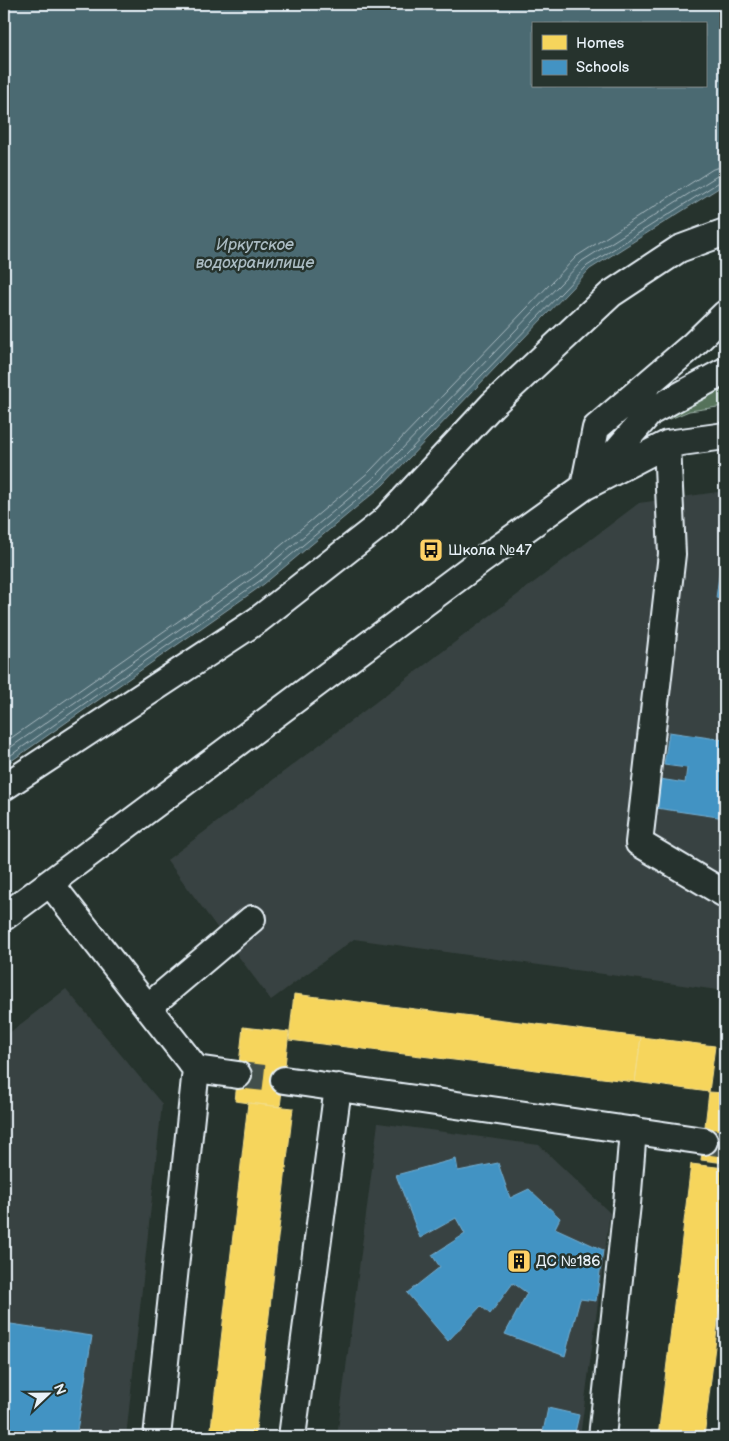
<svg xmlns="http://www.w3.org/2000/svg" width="729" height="1441" font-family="'Balsamiq Sans',sans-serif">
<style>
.built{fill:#394342}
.green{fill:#55725a;stroke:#9eb2a9}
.water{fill:#4c6a72;stroke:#8aa0a8;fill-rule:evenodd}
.homes{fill:#f6d55c;stroke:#f2dd8b}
.schools{fill:#4393c3;stroke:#74afd3}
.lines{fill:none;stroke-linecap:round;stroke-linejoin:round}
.shore{stroke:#aabbc2;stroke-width:1}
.minor-tunnel{stroke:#43504b;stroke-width:26;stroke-dasharray:26 13;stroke-linecap:butt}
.minor-casing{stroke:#e8f1f8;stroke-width:30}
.minor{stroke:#26332d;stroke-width:26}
.labels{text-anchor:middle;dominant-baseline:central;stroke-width:5;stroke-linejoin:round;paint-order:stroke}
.poi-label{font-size:15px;fill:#e8f1f8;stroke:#26332d;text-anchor:start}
.water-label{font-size:16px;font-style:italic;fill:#aabbc2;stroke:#26332d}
</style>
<rect width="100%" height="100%" fill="#26332d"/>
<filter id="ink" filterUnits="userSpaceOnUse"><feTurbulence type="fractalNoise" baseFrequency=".02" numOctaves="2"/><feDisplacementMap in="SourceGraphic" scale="10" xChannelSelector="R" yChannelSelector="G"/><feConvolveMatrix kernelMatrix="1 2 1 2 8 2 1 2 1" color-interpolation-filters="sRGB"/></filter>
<g filter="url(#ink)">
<path class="built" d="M 725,491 L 725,991 L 354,939 L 271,1000 L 167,860 L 639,503 Z
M 66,989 L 162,1104 L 126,1437 L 4,1437 L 4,1037 Z
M 378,1123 L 539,1145 L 610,1213 L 580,1437 L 337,1437 Z"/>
<path class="green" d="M 725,378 L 725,406 L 689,411 L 670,419 L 715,384 Z"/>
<path class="water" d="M 4,4 L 725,4 L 725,184 L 590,269 L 383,485 L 264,584 L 4,766 ZM 533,24 L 705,24 L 705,86 L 533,86 Z"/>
<path class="homes" d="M 294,994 L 641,1037 L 635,1082 L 289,1040 Z
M 243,1027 L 289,1032 L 280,1107 L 235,1101 Z
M 641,1037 L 715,1046 L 709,1092 L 635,1082 Z
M 709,1092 L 725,1093 L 725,1163 L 701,1160 Z
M 248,1103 L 293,1108 L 255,1437 L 210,1437 Z
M 691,1164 L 725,1168 L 725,1264 L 704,1437 L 658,1437 Z"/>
<path class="schools" d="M 723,547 L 725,547 L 725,600 L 716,598 Z
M 725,730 L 725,818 L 656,808 L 660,779 L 685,783 L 687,768 L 664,765 L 669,732 L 724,740 Z
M 456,1159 L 458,1171 L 498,1163 L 510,1198 L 529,1189 L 560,1218 L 555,1228 L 603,1250 L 596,1301 L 580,1299 L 565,1356 L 505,1334 L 527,1293 L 513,1283 L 490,1314 L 481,1306 L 448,1341 L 407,1293 L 440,1267 L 432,1255 L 465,1234 L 456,1218 L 420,1238 L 396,1175 Z
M 4,1323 L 92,1336 L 76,1437 L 4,1437 Z
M 548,1408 L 579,1415 L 574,1437 L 542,1437 Z"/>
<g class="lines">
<path class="shore" d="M 4,743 L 253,569 L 370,471 L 577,256 L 713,169 L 725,166
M 4,752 L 257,575 L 376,476 L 582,261 L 717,176 L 725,174
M 4,760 L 261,580 L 380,481 L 587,266 L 721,181 L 725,180"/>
<path class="minor-tunnel" d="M 238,1075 L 284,1080
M 704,1141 L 725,1144"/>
<g class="minor-casing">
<path id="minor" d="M 667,444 L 672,554 L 639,843 L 725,894
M 595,476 L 650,412 L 725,371
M 584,487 L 596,428 L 692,346 L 725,314
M 4,787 L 258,620 L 383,522 L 492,405 L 611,294 L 679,249 L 725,232
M 50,883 L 196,1069 L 157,1437
M 4,917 L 482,560 L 584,487 L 667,444 L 725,436
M 148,1007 L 252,919
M 196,1069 L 238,1075
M 284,1080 L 704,1141
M 292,1437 L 338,1087
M 602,1437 L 627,1204 L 633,1130"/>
</g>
<use href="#minor" class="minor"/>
</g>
</g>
<defs>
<g id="bus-square" transform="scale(1.25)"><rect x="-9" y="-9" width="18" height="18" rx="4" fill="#ffd166" stroke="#26332d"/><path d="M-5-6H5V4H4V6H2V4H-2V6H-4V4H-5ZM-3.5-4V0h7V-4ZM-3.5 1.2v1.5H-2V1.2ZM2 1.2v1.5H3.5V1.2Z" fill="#111"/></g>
<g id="building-square" transform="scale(1.25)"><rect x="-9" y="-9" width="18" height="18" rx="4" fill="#ffd166" stroke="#26332d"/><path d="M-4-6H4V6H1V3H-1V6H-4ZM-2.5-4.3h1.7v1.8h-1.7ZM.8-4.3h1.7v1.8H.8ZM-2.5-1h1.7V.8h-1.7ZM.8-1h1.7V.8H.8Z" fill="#111"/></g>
</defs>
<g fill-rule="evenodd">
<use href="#bus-square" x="431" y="550"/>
<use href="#building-square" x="519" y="1261"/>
</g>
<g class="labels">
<g class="poi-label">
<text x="448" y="550">Школа №47</text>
<text x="536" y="1261">ДС №186</text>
</g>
<g class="water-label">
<text x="255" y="245">Иркутское<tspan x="255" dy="18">водохранилище</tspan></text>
</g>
</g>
<rect width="729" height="1441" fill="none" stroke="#26332d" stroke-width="20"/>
<rect x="10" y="10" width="709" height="1421" fill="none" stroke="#e8f1f8" stroke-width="2" filter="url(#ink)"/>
<rect x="532" y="22" width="175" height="65" fill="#26332d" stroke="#747f7e"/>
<rect x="542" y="35" width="25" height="15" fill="#f6d55c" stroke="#747f7e"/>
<text x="576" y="48" font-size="15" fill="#e8f1f8">Homes</text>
<rect x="542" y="60" width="25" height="15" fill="#4393c3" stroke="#747f7e"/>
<text x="576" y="72" font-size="15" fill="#e8f1f8">Schools</text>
<g transform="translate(48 1394) rotate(68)" stroke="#26332d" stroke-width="4" paint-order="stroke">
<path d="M0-4L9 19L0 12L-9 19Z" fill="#e8f1f8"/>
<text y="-8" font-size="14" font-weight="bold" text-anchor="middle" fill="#e8f1f8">N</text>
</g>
</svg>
